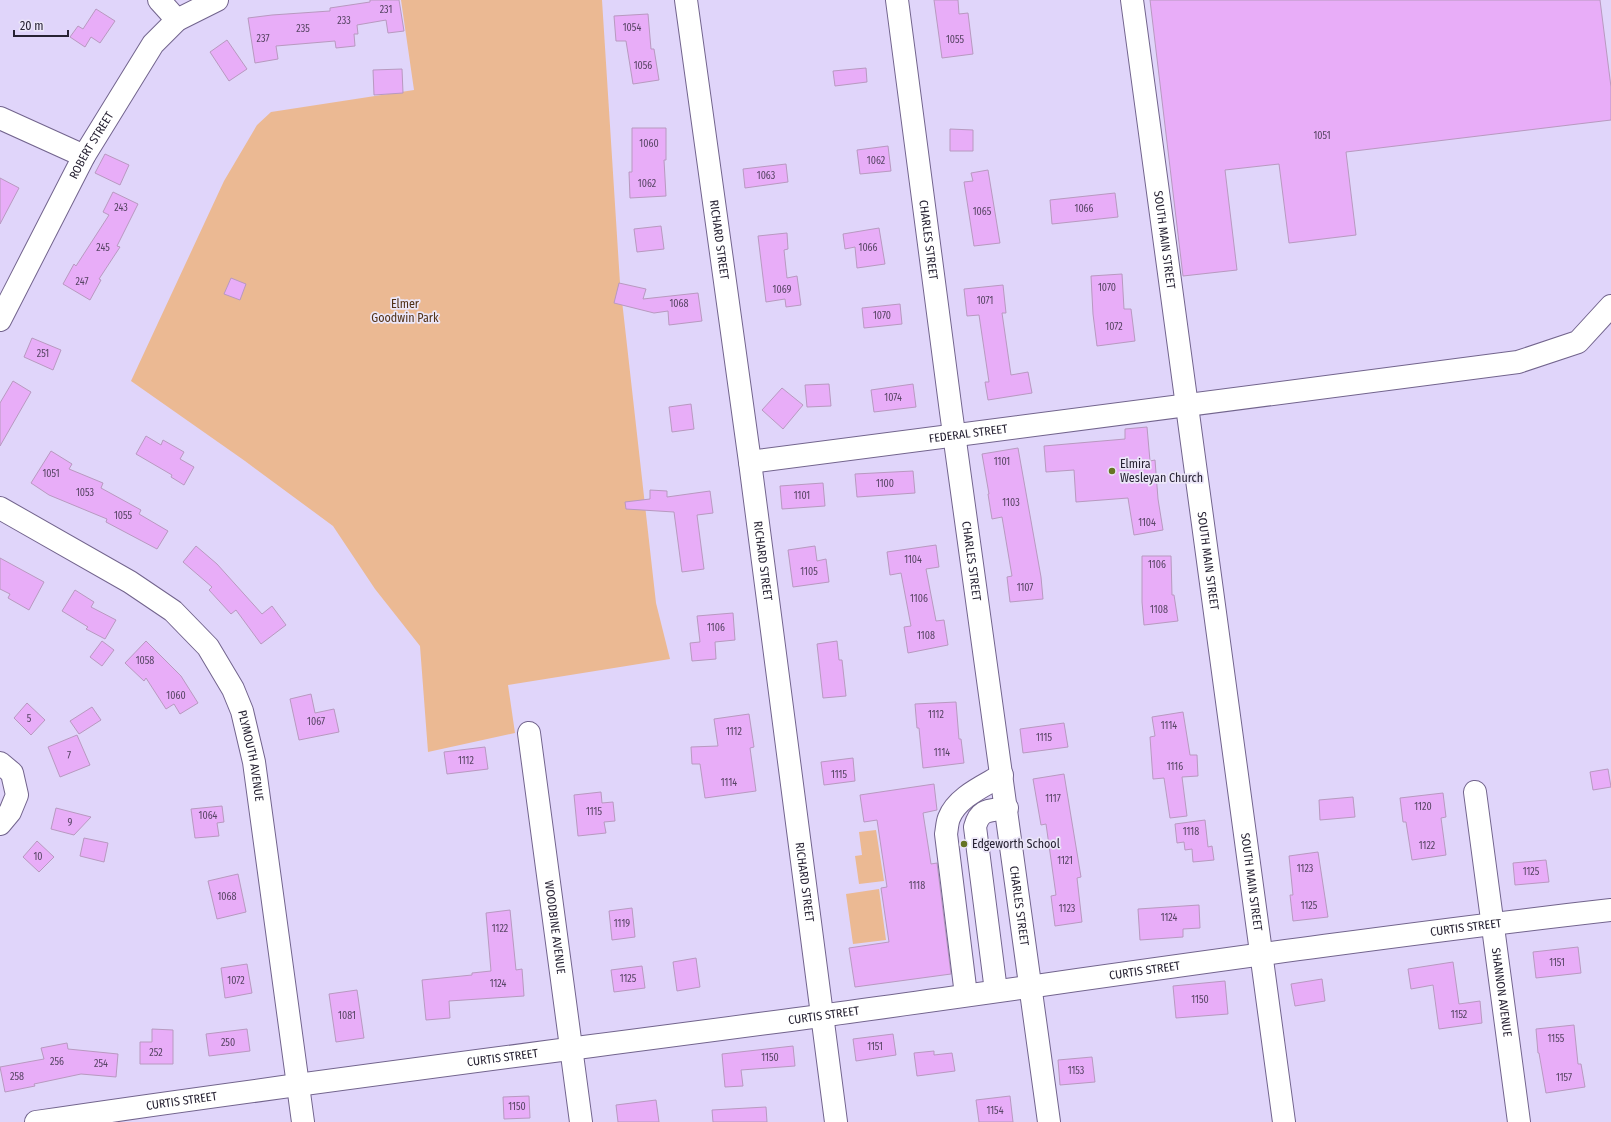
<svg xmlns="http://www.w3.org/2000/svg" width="1611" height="1122" font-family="'Fira Sans Condensed',sans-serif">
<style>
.green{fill:#ebb993}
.building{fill:#e8adf8;stroke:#b899c0}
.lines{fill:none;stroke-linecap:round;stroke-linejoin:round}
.minor-casing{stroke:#72648d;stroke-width:24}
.minor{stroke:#fff;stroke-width:22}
.poi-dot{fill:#667522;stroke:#ebe6f8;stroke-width:1.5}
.labels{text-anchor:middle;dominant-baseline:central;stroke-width:3.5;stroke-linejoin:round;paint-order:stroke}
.number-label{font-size:10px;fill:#574564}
.street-label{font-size:12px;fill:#272233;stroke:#ebe6f8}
.park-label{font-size:12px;fill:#503116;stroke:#ebe6f8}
.poi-label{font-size:12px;fill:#272233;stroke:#ebe6f8;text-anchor:start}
</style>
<rect width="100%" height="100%" fill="#e0d5fa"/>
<path class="green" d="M 401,0 L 602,0 L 620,283 L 656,603 L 670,659 L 508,685 L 515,733 L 428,752 L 420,646 L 375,589 L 333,526 L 245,461 L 131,381 L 224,181 L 257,125 L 271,112 L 414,90 Z
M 876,830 L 884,881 L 859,884 L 855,856 L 862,855 L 859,832 Z
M 879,889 L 886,940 L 853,944 L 846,894 Z"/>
<path class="building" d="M 370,0 L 399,0 L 404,31 L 388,33 L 386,20 L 357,25 L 358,34 L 354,34 L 355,46 L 336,48 L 335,41 L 276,46 L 278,59 L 255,63 L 248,18 L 272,15 L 330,11 L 330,8 L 370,2 Z
M 934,0 L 958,0 L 959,14 L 968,13 L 973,54 L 942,58 Z
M 1150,0 L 1600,0 L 1611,87 L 1611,120 L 1346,152 L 1356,235 L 1289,243 L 1279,164 L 1225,170 L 1237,270 L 1183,276 Z
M 96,9 L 115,21 L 100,43 L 91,37 L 85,47 L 70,37 L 78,26 L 83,29 Z
M 648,14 L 651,49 L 654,49 L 659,80 L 633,84 L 626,41 L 616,41 L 614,16 Z
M 227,40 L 247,69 L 229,81 L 210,52 Z
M 866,68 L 867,82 L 835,86 L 833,71 Z
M 402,69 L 403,93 L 374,95 L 373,70 Z
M 632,128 L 666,128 L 666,160 L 664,160 L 666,196 L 630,198 L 629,172 L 632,172 Z
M 950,129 L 973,130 L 973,151 L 950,151 Z
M 888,146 L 891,171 L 860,174 L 857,150 Z
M 105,154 L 129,165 L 120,185 L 95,173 Z
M 786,164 L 788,182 L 745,188 L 743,169 Z
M 988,170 L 1000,243 L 974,246 L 964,182 L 973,181 L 971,173 Z
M 0,178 L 19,188 L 0,224 Z
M 113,192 L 138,204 L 117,246 L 120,247 L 99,279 L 101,280 L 90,300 L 63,284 L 74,264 L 76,266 L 109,215 L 103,212 Z
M 1115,193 L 1118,217 L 1052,224 L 1050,200 Z
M 661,226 L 664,249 L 637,252 L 634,229 Z
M 879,228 L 885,264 L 857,268 L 855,247 L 845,249 L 843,234 Z
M 787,233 L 788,249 L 784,250 L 787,278 L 797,276 L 801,305 L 786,307 L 785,299 L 766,302 L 758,236 Z
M 1122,274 L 1124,309 L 1131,309 L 1135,341 L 1097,346 L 1093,314 L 1091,276 Z
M 231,278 L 246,284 L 240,300 L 224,294 Z
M 619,283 L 646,289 L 643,299 L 698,293 L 702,321 L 669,325 L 668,311 L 654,313 L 614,303 Z
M 1003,285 L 1006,313 L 1002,313 L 1011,375 L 1028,372 L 1032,393 L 988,400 L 985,382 L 989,382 L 979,315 L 967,316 L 964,289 Z
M 900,304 L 902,324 L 864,328 L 862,308 Z
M 32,338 L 61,350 L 53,370 L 24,357 Z
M 13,381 L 31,392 L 0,446 L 0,403 Z
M 829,384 L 831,406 L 807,407 L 805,385 Z
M 913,384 L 916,407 L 874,412 L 871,390 Z
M 782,388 L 803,405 L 783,429 L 762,410 Z
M 691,404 L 694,429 L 672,432 L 669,407 Z
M 1147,427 L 1150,461 L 1155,460 L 1158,499 L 1163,530 L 1134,535 L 1128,498 L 1076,502 L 1074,470 L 1046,472 L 1044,446 L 1125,439 L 1125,429 Z
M 146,436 L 161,445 L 163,440 L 184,452 L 180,459 L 194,467 L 184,485 L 171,477 L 172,475 L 136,454 Z
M 1018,448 L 1041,577 L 1043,599 L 1010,602 L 1007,577 L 1012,576 L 1002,517 L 992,519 L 988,494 L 989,494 L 982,454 Z
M 51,451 L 72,464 L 69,469 L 103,483 L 101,488 L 141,510 L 139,514 L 168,531 L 157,549 L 106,522 L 107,519 L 49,495 L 31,483 Z
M 913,471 L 915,493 L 857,497 L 855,474 Z
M 823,483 L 825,506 L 782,509 L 780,486 Z
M 650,490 L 667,491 L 667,497 L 710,491 L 713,513 L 697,515 L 704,569 L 682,572 L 674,512 L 626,509 L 625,502 L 650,499 Z
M 936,545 L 939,567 L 926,569 L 936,621 L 944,620 L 948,645 L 908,653 L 904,627 L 911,626 L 901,573 L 890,575 L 887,552 Z
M 196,546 L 217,564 L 262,614 L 272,606 L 286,625 L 261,644 L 236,610 L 231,614 L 209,590 L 212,587 L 183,562 Z
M 815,546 L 817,561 L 826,559 L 829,582 L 793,587 L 788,550 Z
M 1142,556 L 1171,556 L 1172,595 L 1174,595 L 1178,621 L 1144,625 L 1142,602 Z
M 0,558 L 44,582 L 29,610 L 8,598 L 10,594 L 0,589 Z
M 75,590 L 94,602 L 91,607 L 116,620 L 105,639 L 86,629 L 88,627 L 62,611 Z
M 733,613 L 735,640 L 715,642 L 716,659 L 692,661 L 690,643 L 700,642 L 697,616 Z
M 102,641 L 114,650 L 102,666 L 90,657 Z
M 146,641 L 181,676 L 198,703 L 180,714 L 174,704 L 166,709 L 146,678 L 144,681 L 125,663 Z
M 837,641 L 839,660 L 842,660 L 846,696 L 823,698 L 817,644 Z
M 311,694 L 315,713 L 334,709 L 339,732 L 299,740 L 290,699 Z
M 956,702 L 959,739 L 961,739 L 964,763 L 923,768 L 919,728 L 917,728 L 915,704 Z
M 27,703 L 45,720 L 31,735 L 14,718 Z
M 92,707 L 101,720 L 79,734 L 70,721 Z
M 1183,712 L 1190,755 L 1197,755 L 1198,776 L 1182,777 L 1187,816 L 1170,818 L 1164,778 L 1153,779 L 1150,737 L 1155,736 L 1152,717 Z
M 749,714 L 754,747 L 750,748 L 756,791 L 705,798 L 700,764 L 692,764 L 691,747 L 718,746 L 714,719 Z
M 1064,723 L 1068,747 L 1023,753 L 1020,729 Z
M 77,735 L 90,765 L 60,777 L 48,747 Z
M 485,747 L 488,769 L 447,774 L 444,752 Z
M 853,758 L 855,781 L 824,785 L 821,762 Z
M 1608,769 L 1611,787 L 1593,790 L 1590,772 Z
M 1064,774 L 1081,877 L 1077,878 L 1082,922 L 1055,926 L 1051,896 L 1056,895 L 1046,824 L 1041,825 L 1033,779 Z
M 934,784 L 937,810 L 923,813 L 931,864 L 937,863 L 951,974 L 855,987 L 849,948 L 889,942 L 881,888 L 887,887 L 877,820 L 864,822 L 860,795 Z
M 601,792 L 602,803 L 613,802 L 615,821 L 604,822 L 606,833 L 578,836 L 574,795 Z
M 1443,793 L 1446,817 L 1441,818 L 1446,855 L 1412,860 L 1406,822 L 1403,822 L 1400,798 Z
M 1353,797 L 1355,817 L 1320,820 L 1319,800 Z
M 222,806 L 224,822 L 217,823 L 219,836 L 195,838 L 191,809 Z
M 56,808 L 91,817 L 74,835 L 51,829 Z
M 1205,820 L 1208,847 L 1212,846 L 1214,860 L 1193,862 L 1192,849 L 1185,850 L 1184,842 L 1177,843 L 1175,824 Z
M 84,838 L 108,843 L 104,862 L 80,856 Z
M 37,841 L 54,857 L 39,872 L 23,857 Z
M 1318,852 L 1328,917 L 1293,921 L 1290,895 L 1293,895 L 1289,856 Z
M 1546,860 L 1549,882 L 1515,885 L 1513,863 Z
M 238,874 L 246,912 L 217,919 L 208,881 Z
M 1199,905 L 1200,928 L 1183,929 L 1183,937 L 1140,940 L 1138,909 Z
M 632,908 L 635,937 L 612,940 L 609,911 Z
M 510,910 L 516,970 L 522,969 L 524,996 L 449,1001 L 450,1018 L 426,1020 L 422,980 L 472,975 L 472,973 L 491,971 L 486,913 Z
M 1578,947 L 1581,973 L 1536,978 L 1533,952 Z
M 696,958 L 700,987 L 677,991 L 673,962 Z
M 1453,962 L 1459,1004 L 1480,1001 L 1482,1023 L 1439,1029 L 1433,985 L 1411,989 L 1408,969 Z
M 247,964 L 252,993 L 225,998 L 221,968 Z
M 642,966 L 645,988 L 614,992 L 611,970 Z
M 1322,979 L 1325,1001 L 1295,1006 L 1291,984 Z
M 1225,981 L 1228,1014 L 1176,1018 L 1173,986 Z
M 357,990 L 364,1038 L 336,1042 L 329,994 Z
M 1574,1025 L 1578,1064 L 1581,1064 L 1585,1087 L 1546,1093 L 1539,1053 L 1538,1053 L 1536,1029 Z
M 152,1029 L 173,1030 L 173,1064 L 140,1064 L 140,1042 L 152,1042 Z
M 247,1029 L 250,1051 L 209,1056 L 206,1034 Z
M 893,1034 L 896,1055 L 856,1061 L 853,1039 Z
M 67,1043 L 68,1049 L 118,1054 L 116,1077 L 81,1074 L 34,1084 L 35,1086 L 5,1092 L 0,1067 L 44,1059 L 41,1048 Z
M 793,1046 L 795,1066 L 741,1070 L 743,1086 L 725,1087 L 722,1054 Z
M 934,1051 L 934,1055 L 952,1053 L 955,1071 L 917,1076 L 914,1053 Z
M 1092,1057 L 1095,1082 L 1060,1085 L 1058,1060 Z
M 529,1096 L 530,1118 L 504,1119 L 503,1097 Z
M 1010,1096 L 1013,1122 L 979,1122 L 976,1100 Z
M 656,1100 L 659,1122 L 618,1122 L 616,1105 Z
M 766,1107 L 767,1122 L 713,1122 L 712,1110 Z"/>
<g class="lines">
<g class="minor-casing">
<g id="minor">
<path d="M 159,0 L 177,20"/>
<path id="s1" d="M 686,0 L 750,462 L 836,1122"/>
<path id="s2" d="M 897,0 L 951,412 L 1049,1122"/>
<path id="s3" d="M 1132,0 L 1284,1122"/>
<path d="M 0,118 L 84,156"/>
<path id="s4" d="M 0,320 L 84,156 L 153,44 L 177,20 L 217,0"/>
<path id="s5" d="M 750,462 L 1518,362 L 1578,342 L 1611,306"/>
<path id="s6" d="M 0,508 L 130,582 L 173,611 L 208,647 L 233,689 L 242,711 L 254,762 L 303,1122"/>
<path id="s7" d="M 529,733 L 581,1122"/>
<path d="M 0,763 L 12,773 L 17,795 L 10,812 L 0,824"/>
<path id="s8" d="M 1475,792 L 1519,1122"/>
<path d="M 996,991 L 975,827 C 980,808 990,811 1007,808"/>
<path d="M 966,995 L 946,834 C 947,829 947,823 949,818 C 957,797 984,786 1002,775"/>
<path id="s9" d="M 36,1122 C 297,1083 558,1051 820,1016 C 1083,980 1347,940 1611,910"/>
</g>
</g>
<use href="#minor" class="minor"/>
</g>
<g class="poi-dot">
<circle cx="1112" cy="471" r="4"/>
<circle cx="964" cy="844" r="4"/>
</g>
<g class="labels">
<g class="number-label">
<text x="386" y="10">231</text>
<text x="344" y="21">233</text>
<text x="632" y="28">1054</text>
<text x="303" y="29">235</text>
<text x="263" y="39">237</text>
<text x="955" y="40">1055</text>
<text x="643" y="66">1056</text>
<text x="1322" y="136">1051</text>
<text x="649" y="144">1060</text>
<text x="876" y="161">1062</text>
<text x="766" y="176">1063</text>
<text x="647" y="184">1062</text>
<text x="121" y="208">243</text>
<text x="1084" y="209">1066</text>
<text x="982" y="212">1065</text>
<text x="103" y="248">245</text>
<text x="868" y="248">1066</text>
<text x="82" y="282">247</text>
<text x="1107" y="288">1070</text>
<text x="782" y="290">1069</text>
<text x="985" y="301">1071</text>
<text x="679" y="304">1068</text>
<text x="882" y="316">1070</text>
<text x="1114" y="327">1072</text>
<text x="43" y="354">251</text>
<text x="893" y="398">1074</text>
<text x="1002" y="462">1101</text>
<text x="51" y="474">1051</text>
<text x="885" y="484">1100</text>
<text x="85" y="493">1053</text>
<text x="802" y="496">1101</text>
<text x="1011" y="503">1103</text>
<text x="123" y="516">1055</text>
<text x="1147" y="523">1104</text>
<text x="913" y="560">1104</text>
<text x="1157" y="565">1106</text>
<text x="809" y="572">1105</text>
<text x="1025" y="588">1107</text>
<text x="919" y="599">1106</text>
<text x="1159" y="610">1108</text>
<text x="716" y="628">1106</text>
<text x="926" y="636">1108</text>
<text x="145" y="661">1058</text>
<text x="176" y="696">1060</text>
<text x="936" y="715">1112</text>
<text x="29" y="719">5</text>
<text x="316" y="722">1067</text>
<text x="1169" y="726">1114</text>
<text x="734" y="732">1112</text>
<text x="1044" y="738">1115</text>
<text x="942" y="753">1114</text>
<text x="69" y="756">7</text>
<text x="466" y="761">1112</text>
<text x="1175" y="767">1116</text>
<text x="839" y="775">1115</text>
<text x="729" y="783">1114</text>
<text x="1053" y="799">1117</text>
<text x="1423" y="807">1120</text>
<text x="594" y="812">1115</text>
<text x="208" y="816">1064</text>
<text x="70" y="823">9</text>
<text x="1191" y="832">1118</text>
<text x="1427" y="846">1122</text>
<text x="38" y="857">10</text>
<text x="1065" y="861">1121</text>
<text x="1305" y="869">1123</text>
<text x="1531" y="872">1125</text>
<text x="917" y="886">1118</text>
<text x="227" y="897">1068</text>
<text x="1309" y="906">1125</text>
<text x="1067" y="909">1123</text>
<text x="1169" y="918">1124</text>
<text x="622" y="924">1119</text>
<text x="500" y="929">1122</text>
<text x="1557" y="963">1151</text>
<text x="628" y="979">1125</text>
<text x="236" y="981">1072</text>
<text x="498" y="984">1124</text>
<text x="1200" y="1000">1150</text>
<text x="1459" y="1015">1152</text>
<text x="347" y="1016">1081</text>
<text x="1556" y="1039">1155</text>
<text x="228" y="1043">250</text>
<text x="875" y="1047">1151</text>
<text x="156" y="1053">252</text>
<text x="770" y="1058">1150</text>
<text x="57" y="1062">256</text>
<text x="101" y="1064">254</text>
<text x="1076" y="1071">1153</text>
<text x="17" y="1077">258</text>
<text x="1564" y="1078">1157</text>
<text x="517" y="1107">1150</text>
<text x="995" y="1111">1154</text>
</g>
<g class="street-label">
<text stroke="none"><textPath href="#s4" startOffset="197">ROBERT STREET</textPath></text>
<text stroke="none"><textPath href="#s1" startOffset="242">RICHARD STREET</textPath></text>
<text stroke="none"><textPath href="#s2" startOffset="242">CHARLES STREET</textPath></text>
<text stroke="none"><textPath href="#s3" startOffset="242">SOUTH MAIN STREET</textPath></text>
<text stroke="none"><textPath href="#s5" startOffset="220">FEDERAL STREET</textPath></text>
<text stroke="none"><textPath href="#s1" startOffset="566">RICHARD STREET</textPath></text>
<text stroke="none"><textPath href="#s2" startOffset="566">CHARLES STREET</textPath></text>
<text stroke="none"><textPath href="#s3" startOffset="566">SOUTH MAIN STREET</textPath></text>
<text stroke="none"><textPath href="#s6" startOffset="370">PLYMOUTH AVENUE</textPath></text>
<text stroke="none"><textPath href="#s1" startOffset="890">RICHARD STREET</textPath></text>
<text stroke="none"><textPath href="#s3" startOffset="890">SOUTH MAIN STREET</textPath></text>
<text stroke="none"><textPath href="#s2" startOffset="914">CHARLES STREET</textPath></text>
<text stroke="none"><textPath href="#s9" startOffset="1443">CURTIS STREET</textPath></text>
<text stroke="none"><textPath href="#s7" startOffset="196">WOODBINE AVENUE</textPath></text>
<text stroke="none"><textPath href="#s9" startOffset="1119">CURTIS STREET</textPath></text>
<text stroke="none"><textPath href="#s8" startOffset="202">SHANNON AVENUE</textPath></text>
<text stroke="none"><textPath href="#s9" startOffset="795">CURTIS STREET</textPath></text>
<text stroke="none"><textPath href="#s9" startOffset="471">CURTIS STREET</textPath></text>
<text stroke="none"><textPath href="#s9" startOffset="147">CURTIS STREET</textPath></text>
</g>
<g class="park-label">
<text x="405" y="304">Elmer<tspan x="405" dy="14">Goodwin Park</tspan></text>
</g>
<g class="poi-label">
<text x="1120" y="464">Elmira<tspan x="1120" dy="14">Wesleyan Church</tspan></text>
<text x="972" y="844">Edgeworth School</text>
</g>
</g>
<path d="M14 30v6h54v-6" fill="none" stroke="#272233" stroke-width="2"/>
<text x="20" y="30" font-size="12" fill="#272233" stroke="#ebe6f8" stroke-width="3" paint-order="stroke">20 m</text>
</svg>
